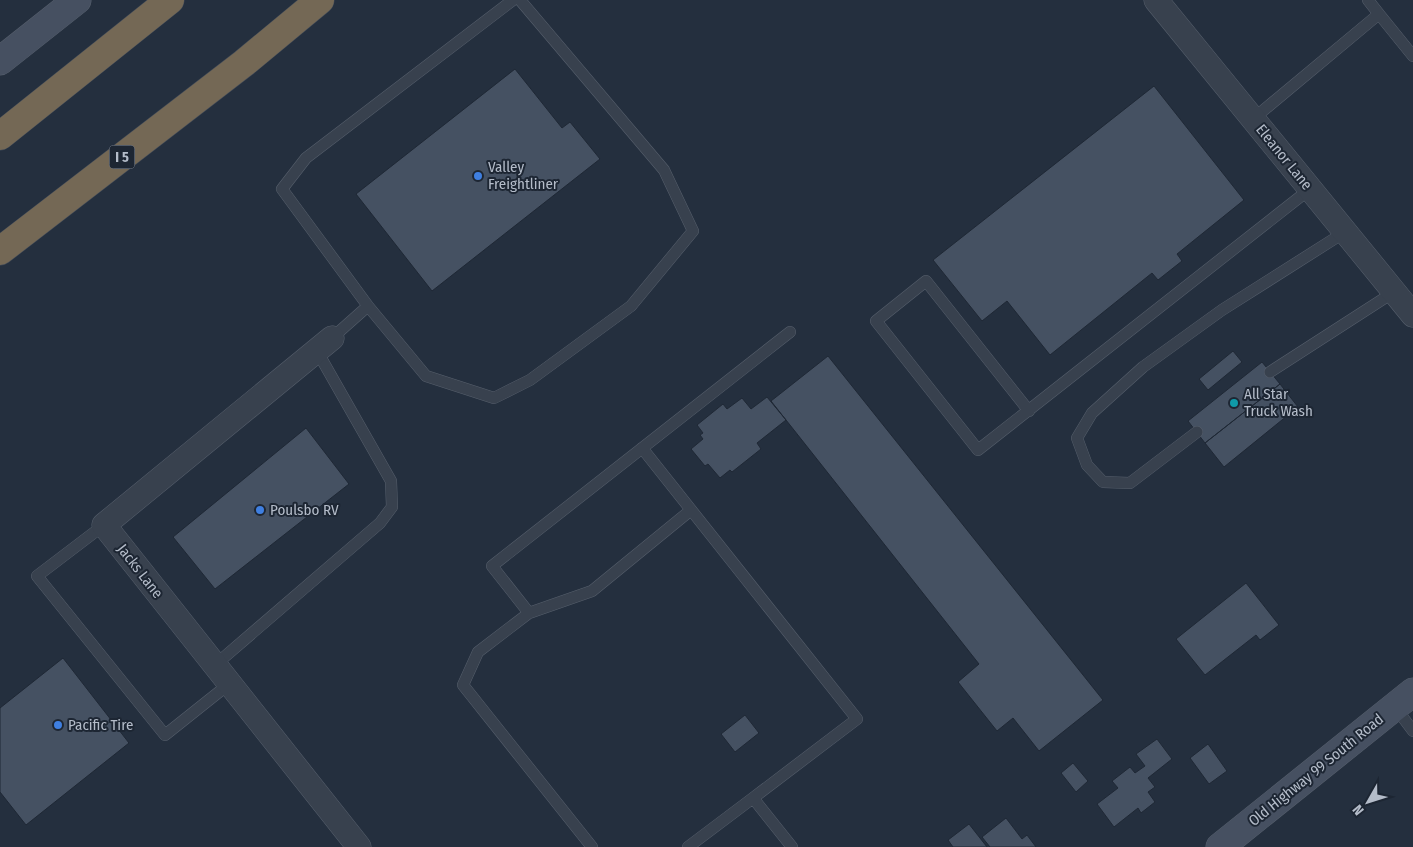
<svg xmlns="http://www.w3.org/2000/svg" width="1413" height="847" font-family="'Fira Sans Condensed',sans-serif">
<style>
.building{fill:#455162;stroke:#1f2835}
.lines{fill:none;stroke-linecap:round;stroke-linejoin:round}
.lane-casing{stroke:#565f6c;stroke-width:12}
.street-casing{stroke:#565f6c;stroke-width:25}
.secondary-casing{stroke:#565f6c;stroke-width:29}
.highway-casing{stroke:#434c59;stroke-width:29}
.lane{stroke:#38414e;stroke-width:11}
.street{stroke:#38414e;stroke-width:24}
.secondary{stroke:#465061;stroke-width:28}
.highway{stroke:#746855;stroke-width:28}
.shop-dot{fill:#3f7fe0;stroke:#1d2633;stroke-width:2}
.culture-dot{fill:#0f9aa8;stroke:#1d2633;stroke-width:2}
.labels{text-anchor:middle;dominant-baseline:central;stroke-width:4;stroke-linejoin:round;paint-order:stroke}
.shield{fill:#1d2633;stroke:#878f9c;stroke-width:1}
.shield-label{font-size:14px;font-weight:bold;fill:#b4bcc9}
.street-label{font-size:15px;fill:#b4bcc9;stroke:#1d2633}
.poi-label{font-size:15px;fill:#b4bcc9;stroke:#1d2633;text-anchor:start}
</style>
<rect width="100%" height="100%" fill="#242f3e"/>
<path class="building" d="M 515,69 L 562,128 L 570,122 L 600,159 L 432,291 L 356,194 Z
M 1154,86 L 1244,200 L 1177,254 L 1182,261 L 1158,280 L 1152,273 L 1050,355 L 1007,301 L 982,321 L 933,260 Z
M 1233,351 L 1242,362 L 1208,390 L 1199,379 Z
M 828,356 L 1103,700 L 1039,751 L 1013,718 L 997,731 L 958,682 L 979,664 L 771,401 Z
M 1262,362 L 1280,384 L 1205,443 L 1188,421 Z
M 1280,384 L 1298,407 L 1224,467 L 1205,443 Z
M 767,397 L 786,420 L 757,443 L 761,449 L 732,472 L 730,470 L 720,478 L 708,464 L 705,466 L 691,449 L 703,439 L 700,435 L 703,433 L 697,425 L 723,404 L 727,409 L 742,398 L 751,409 Z
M 306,428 L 349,484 L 215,589 L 173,537 Z
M 1246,583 L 1279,625 L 1260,640 L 1256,635 L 1205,675 L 1176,639 Z
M 63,658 L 129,743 L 26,825 L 0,792 L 0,708 Z
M 745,715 L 759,733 L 735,752 L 721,734 Z
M 1157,739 L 1172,759 L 1148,778 L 1155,787 L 1148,792 L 1155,802 L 1141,813 L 1138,808 L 1114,827 L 1097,804 L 1118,788 L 1112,781 L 1130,767 L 1135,773 L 1145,766 L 1136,754 Z
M 1208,744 L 1227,771 L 1209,784 L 1190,758 Z
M 1073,763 L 1088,781 L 1076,792 L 1061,773 Z
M 1006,818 L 1022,839 L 1027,835 L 1036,847 L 990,847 L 982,837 Z
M 969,824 L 987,847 L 953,847 L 948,840 Z"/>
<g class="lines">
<g class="lane-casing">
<path id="lane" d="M 513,0 L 306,158 L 282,189 L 368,306 L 426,376 L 494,398 L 530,380 L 631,306 L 693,231 L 664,170 L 520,0
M 1368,0 L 1379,14
M 1253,119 L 1379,14 L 1413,56
M 332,338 L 368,306
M 1270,372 L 1394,292
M 1029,411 L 926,281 L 876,321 L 978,450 L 1310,189
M 1197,432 L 1130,483 L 1103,482 L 1087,465 L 1077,438 L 1092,413 L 1143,367 L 1222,310 L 1345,232
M 642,448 L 857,719 L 753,798
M 104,525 L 37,576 L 165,735 L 229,684
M 529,613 L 592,591 L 691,510
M 215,665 L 380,523 L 392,507 L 391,481 L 317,351
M 1395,707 L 1413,731
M 592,847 L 463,685 L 478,652 L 529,613 L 492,566 L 790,332
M 688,847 L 753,798 L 792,847"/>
</g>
<g class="street-casing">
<path id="street" d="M 1156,0 L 1413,315
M 332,338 L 104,525 L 359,847"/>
</g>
<g class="secondary-casing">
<path id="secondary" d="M 0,61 L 77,0
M 1220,847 L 1413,692"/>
</g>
<g class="highway-casing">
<path id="highway" d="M 0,136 L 170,0
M 0,251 L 244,63 L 320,0"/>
</g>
<use href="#lane" class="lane"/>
<use href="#street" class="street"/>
<use href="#secondary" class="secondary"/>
<use href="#highway" class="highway"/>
</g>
<g class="shop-dot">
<circle cx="478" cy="176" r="5"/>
<circle cx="260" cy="510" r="5"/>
<circle cx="58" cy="725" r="5"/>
</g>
<circle class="culture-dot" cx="1234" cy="403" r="5"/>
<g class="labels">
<rect class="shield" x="109.5" y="145.5" width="25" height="23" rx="4"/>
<g class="shield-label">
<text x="122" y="157">I 5</text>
</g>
<g class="street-label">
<text transform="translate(1284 157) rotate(51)">Eleanor Lane</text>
<text transform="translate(140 571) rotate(52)">Jacks Lane</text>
<text transform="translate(1316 770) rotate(-39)">Old Highway 99 South Road</text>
</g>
<g class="poi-label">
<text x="488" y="167">Valley<tspan x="488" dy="17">Freightliner</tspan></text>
<text x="1244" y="394">All Star<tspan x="1244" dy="17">Truck Wash</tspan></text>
<text x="270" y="510">Poulsbo RV</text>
<text x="68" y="725">Pacific Tire</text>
</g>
</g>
<g transform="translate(1368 802) rotate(231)" stroke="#1d2633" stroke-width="4" paint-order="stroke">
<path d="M0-4L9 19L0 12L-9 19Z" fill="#b4bcc9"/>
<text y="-8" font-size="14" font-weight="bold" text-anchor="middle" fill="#b4bcc9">N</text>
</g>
</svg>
